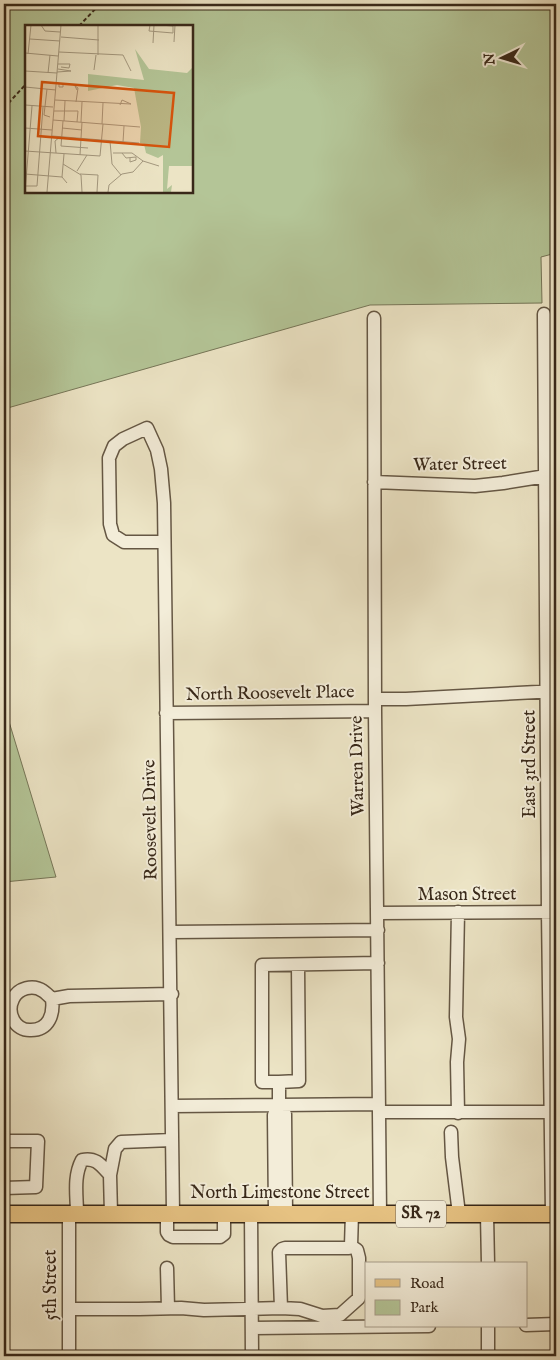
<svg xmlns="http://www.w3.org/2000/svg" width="560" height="1360" font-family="'IM FELL English',serif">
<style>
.green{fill:#b4c597;stroke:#767658;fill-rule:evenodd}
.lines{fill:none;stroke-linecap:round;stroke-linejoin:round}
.minor-casing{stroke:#655744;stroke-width:15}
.major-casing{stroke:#382819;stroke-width:19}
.path{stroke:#382819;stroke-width:2;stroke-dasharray:4 2.5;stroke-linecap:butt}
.minor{stroke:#f3edd9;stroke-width:12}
.major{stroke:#e6c282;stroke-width:16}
.labels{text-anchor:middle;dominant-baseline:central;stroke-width:4;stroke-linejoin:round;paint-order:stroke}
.shield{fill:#f3edd9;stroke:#706353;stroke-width:1}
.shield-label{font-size:16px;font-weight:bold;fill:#382819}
.street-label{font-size:18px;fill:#382819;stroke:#f3edd9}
.inset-road{fill:none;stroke:#a49980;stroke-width:1}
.view{fill:#d6540d;fill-opacity:0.15;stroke:#d6540d;stroke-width:2.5}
.inset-edge{fill:none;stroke:#382819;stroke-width:2.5}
</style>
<rect width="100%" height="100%" fill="#ece4c5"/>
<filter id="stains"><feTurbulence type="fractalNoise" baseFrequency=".004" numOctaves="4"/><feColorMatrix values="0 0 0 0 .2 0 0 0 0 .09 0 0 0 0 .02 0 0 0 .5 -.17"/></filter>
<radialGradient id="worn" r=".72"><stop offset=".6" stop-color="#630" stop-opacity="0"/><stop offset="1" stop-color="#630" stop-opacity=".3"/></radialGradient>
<path class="green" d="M 4,4 L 556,4 L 556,253 L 541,257 L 542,303 L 370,305 L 4,409 ZM 26,26 L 191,26 L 191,191 L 26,191 Z
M 4,705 L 56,877 L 4,882 Z"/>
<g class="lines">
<g class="minor-casing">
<path id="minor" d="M 544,314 L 548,912 L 552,1214
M 374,318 L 375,711 L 380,1213
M 374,482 L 475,486 L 503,483 L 546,476
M 164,542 L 124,542 L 113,535 L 110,524 L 109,458 L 114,446 L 123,439 L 147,428 L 157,450 L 161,469 L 164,503 C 165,740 172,976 173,1213
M 375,699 L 406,699 L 556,691
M 166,713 L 375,711
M 378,913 L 556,912
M 171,932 L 378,930
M 52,999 C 54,1014 49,1030 31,1030 C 15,1031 6,1013 13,999 C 18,988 33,984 43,991 C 46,993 49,996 52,999 L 69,996 L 172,994
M 279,1082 L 299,1081 L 298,965
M 279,1105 L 285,1114 L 286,1213
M 172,1106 L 379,1104
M 379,1112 L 556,1112
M 458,1113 L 457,1062 L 459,1039 L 456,1017 L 458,912
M 451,1132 L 452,1157 L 459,1214
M 4,1141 L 38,1141 L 36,1187 L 4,1188
M 110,1175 L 115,1149 L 121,1142 L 172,1140
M 167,1213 L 167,1232 L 169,1235 L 173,1237 L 220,1237 L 224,1234 L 224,1213
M 251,1213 L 252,1356
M 275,1213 L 274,1115 L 279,1105 L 279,1082 L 262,1082 L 262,965 L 378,963
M 69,1214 L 69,1356
M 77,1214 C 77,1196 73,1177 82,1160 C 96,1157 101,1165 110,1175 L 111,1214
M 487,1215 L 488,1264
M 167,1268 L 168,1308
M 281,1308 L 279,1252 L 282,1249 L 285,1248 L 349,1248 L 351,1246 L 352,1213
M 69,1309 L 139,1309 L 181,1308 L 204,1310 L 281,1308 L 300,1309 L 322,1316 L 340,1315 L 359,1298 L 359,1258 L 357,1250 L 351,1246
M 526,1325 L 556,1324
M 488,1326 L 488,1356
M 252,1328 L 429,1326"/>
</g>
<g class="major-casing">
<path id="major" d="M 4,1214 L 556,1214"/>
</g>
<path class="path" d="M 79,26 L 100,4
M 4,108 L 26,84"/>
<use href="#minor" class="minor"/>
<use href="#major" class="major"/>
</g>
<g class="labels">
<rect class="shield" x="396" y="1200.5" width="50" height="27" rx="4"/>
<g class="shield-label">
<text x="421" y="1214">SR 72</text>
</g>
<g class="street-label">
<text transform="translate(460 465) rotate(-1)">Water Street</text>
<text transform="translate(270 694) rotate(-1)">North Roosevelt Place</text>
<text transform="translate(530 764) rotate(-90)">East 3rd Street</text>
<text transform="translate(358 766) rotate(-91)">Warren Drive</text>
<text transform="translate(151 820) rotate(-91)">Roosevelt Drive</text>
<text x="467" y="895">Mason Street</text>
<text x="280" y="1193">North Limestone Street</text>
<text transform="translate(51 1285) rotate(-90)">5th Street</text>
</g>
</g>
<g transform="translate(25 25)">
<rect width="168" height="168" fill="#ece4c5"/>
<path d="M 110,24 L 124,44 L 162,48 L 167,43 L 167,141 L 144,141 L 142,164 L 147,160 L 146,167 L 138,167 L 138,130 L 133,133 L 121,128 L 119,119 L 115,118 L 116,102 L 109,63 L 92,60 L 63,66 L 63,49 L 119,55 Z" fill="#b4c597"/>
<path class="inset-road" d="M 16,0 L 20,6 L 35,7M 73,0 L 73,30M 125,0 L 124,6 L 148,8 L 148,1 L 135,0M 36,12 L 74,15M 5,14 L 35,16M 149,17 L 150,0M 128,18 L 129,0M 34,27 L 98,30 L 106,46M 0,28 L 33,31M 3,29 L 6,0M 33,39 L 45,39 L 44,43 L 36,42M 69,45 L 71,30M 0,46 L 32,48M 32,47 L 46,46 L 33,44M 23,48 L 25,30M 31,58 L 38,59 L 38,62 L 34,62 L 34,59M 0,62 L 31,65M 22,64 L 19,90 L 25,92M 30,75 L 106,79M 51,77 L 53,63 L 50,61 L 52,65M 0,80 L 28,82M 95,80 L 97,75 L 106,79M 29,86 L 53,86 L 52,97M 28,95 L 115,102M 38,96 L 36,121 L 63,123M 39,96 L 40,76M 56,97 L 57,77M 77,99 L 78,78M 0,103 L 27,105M 37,103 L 57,105M 27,111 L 114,118M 85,116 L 87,139 L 96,150M 98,117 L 99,101M 0,126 L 75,131 L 78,99M 31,128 L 30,116 L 35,112M 97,128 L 101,133 L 111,132 L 111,135 L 105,137 L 105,133M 55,130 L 57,97M 118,136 L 134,141M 38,139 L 56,150 L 57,167M 52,146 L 62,130M 0,149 L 37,152 L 42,158M 55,149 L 73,150 L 72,167M 37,152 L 39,129M 1,161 L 12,161 L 18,82M 0,167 L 7,81M 22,167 L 36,0M 83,167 L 84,160 L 97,149 L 108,147 L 118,136 L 107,128 L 88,128"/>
<path class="view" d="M 17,57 L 149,68 L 144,122 L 13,111 Z"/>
<rect width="168" height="168" class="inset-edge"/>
</g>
<rect width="560" height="1360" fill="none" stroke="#ece4c5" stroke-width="20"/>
<rect x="5" y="5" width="550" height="1350" fill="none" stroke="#382819" stroke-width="2.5"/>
<rect x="10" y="10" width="540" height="1340" fill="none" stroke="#382819"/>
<rect x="365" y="1262" width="162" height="65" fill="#f3edd9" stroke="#a89e8c"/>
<rect x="375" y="1279" width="25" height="8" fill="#e6c282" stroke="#a89e8c"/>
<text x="410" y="1288" font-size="15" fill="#382819">Road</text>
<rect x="375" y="1300" width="25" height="15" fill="#b4c597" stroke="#a89e8c"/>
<text x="410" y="1312" font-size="15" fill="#382819">Park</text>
<g transform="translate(502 58) rotate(265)" stroke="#f3edd9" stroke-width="4" paint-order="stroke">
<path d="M0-4L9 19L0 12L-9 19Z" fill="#382819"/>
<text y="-8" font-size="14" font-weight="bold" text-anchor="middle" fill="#382819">N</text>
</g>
<rect width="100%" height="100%" filter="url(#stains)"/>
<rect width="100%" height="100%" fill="url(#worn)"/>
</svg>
